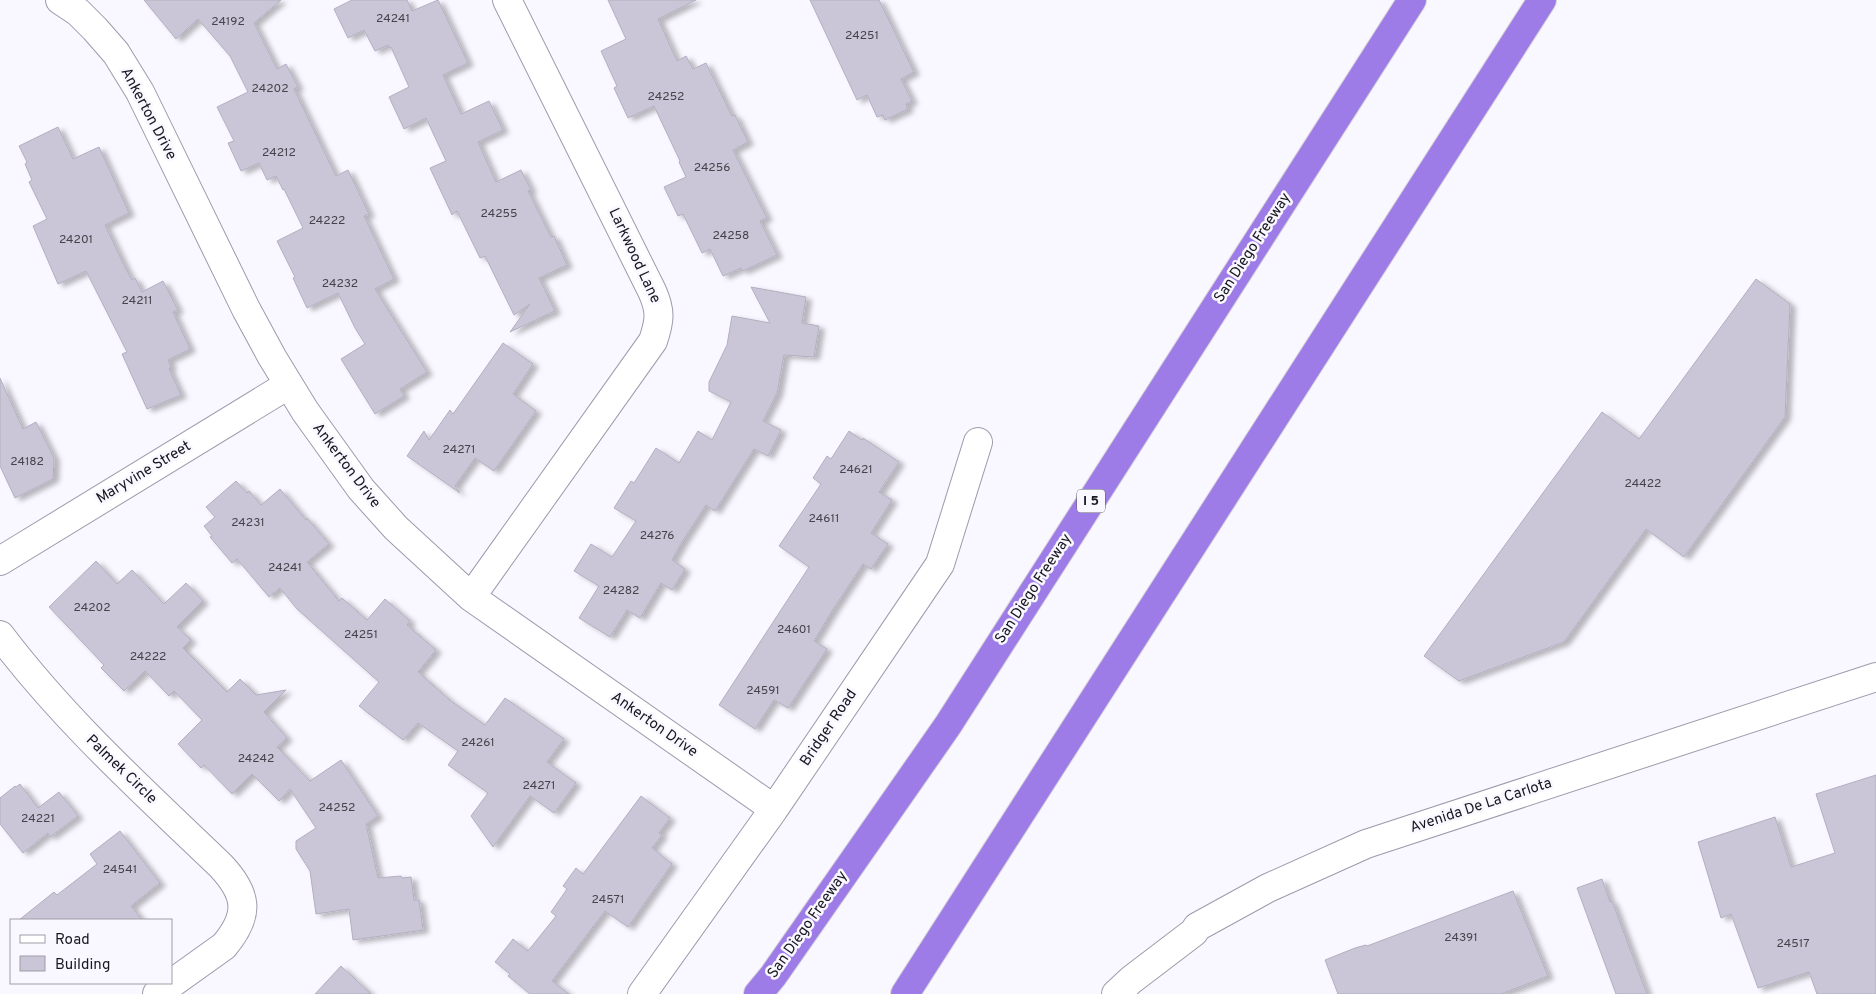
<svg xmlns="http://www.w3.org/2000/svg" width="1876" height="994" font-family="Overpass,sans-serif">
<style>
.building{fill:#cac6d7;stroke:#b3afc0;filter:url(#shadow)}
.lines{fill:none;stroke-linecap:round;stroke-linejoin:round}
.minor-casing{stroke:#9e9aab;stroke-width:30}
.secondary-casing{stroke:#9e9aab;stroke-width:30}
.motorway-casing{stroke:#d6d5d6;stroke-width:30}
.minor{stroke:#fff;stroke-width:28}
.secondary{stroke:#fff;stroke-width:28}
.motorway{stroke:#9e7ce8;stroke-width:28}
.labels{text-anchor:middle;dominant-baseline:central;stroke-width:5;stroke-linejoin:round;paint-order:stroke}
.number-label{font-size:12px;fill:#45434c}
.shield{fill:#f9f7ff;stroke:#5c5a62;stroke-width:1}
.shield-label{font-size:14px;font-weight:bold;fill:#19171e}
.street-label{font-size:15px;fill:#19171e;stroke:#f9f7ff}
</style>
<defs>
<filter id="shadow"><feDropShadow dx="5.5" dy="3" stdDeviation="2.5" flood-color="#0004"/></filter>
</defs>
<rect width="100%" height="100%" fill="#f9f7ff"/>
<path class="building" d="M 144,0 L 281,0 L 254,23 L 277,69 L 286,64 L 298,87 L 294,89 L 336,176 L 348,170 L 369,214 L 364,216 L 394,279 L 375,289 L 427,372 L 400,389 L 404,396 L 375,414 L 341,359 L 365,344 L 355,328 L 338,293 L 307,308 L 293,278 L 295,277 L 277,241 L 303,228 L 284,189 L 283,190 L 276,176 L 267,180 L 259,163 L 241,171 L 228,143 L 234,141 L 217,107 L 248,92 L 230,56 L 198,19 L 176,39 Z
M 352,0 L 407,0 L 412,11 L 438,0 L 468,63 L 443,75 L 461,114 L 489,101 L 503,130 L 478,142 L 496,182 L 521,170 L 531,190 L 528,191 L 551,237 L 554,236 L 567,265 L 539,278 L 555,311 L 510,332 L 530,304 L 514,315 L 485,256 L 480,258 L 457,211 L 452,215 L 430,168 L 446,161 L 426,118 L 404,129 L 389,97 L 409,87 L 391,47 L 389,48 L 388,45 L 375,51 L 364,30 L 348,38 L 334,9 Z
M 608,0 L 696,0 L 658,19 L 677,61 L 686,56 L 693,69 L 706,63 L 732,116 L 735,115 L 748,142 L 733,150 L 767,218 L 760,221 L 777,255 L 743,271 L 741,268 L 723,276 L 710,249 L 702,253 L 683,214 L 678,216 L 664,187 L 686,177 L 679,162 L 680,161 L 654,106 L 628,118 L 614,88 L 617,86 L 601,51 L 626,39 Z
M 810,0 L 879,0 L 914,72 L 901,79 L 912,101 L 906,104 L 908,109 L 885,120 L 883,115 L 877,117 L 867,95 L 857,100 Z
M 58,127 L 73,159 L 99,147 L 129,213 L 105,225 L 124,265 L 132,280 L 135,278 L 142,292 L 163,281 L 178,310 L 173,312 L 190,349 L 168,360 L 171,367 L 169,369 L 181,395 L 147,409 L 122,354 L 127,352 L 86,271 L 58,284 L 33,226 L 47,219 L 29,182 L 32,180 L 25,164 L 27,162 L 19,146 Z
M 1756,279 L 1790,304 L 1785,417 L 1684,557 L 1646,529 L 1564,642 L 1459,681 L 1424,656 L 1602,412 L 1639,439 Z
M 751,287 L 806,297 L 802,323 L 819,326 L 814,357 L 784,355 L 777,393 L 763,421 L 781,430 L 768,456 L 754,449 L 715,511 L 706,505 L 682,542 L 672,560 L 685,569 L 672,590 L 661,583 L 640,618 L 627,610 L 610,637 L 579,618 L 599,586 L 574,571 L 591,544 L 612,557 L 636,521 L 614,508 L 631,481 L 634,483 L 656,448 L 679,463 L 698,431 L 712,440 L 731,402 L 709,391 L 709,382 L 727,345 L 732,316 L 770,323 Z
M 503,343 L 533,364 L 513,394 L 536,411 L 494,471 L 475,458 L 455,486 L 460,493 L 407,456 L 424,431 L 429,440 L 450,410 L 453,414 Z
M 0,378 L 23,429 L 36,422 L 54,458 L 53,479 L 15,498 L 0,466 Z
M 849,431 L 862,440 L 863,438 L 899,462 L 879,492 L 892,500 L 871,533 L 888,544 L 871,569 L 863,564 L 832,611 L 814,641 L 827,649 L 788,708 L 774,700 L 755,729 L 719,705 L 809,567 L 779,546 L 821,484 L 813,478 L 827,456 L 831,459 Z
M 236,481 L 247,493 L 249,491 L 261,505 L 280,489 L 306,520 L 307,518 L 329,544 L 307,562 L 339,601 L 342,598 L 367,620 L 385,599 L 410,621 L 407,625 L 436,650 L 418,672 L 451,701 L 485,725 L 505,698 L 564,739 L 547,762 L 576,783 L 554,813 L 530,796 L 493,847 L 471,816 L 488,793 L 448,765 L 458,751 L 418,723 L 403,740 L 359,706 L 379,682 L 297,609 L 280,588 L 269,597 L 237,559 L 232,563 L 210,537 L 212,536 L 204,526 L 215,517 L 206,507 Z
M 96,561 L 117,584 L 132,570 L 164,604 L 186,583 L 203,601 L 177,627 L 191,640 L 183,648 L 227,692 L 240,679 L 256,695 L 286,690 L 264,712 L 287,738 L 277,747 L 310,781 L 341,760 L 378,816 L 366,824 L 378,878 L 401,876 L 402,878 L 411,877 L 414,900 L 419,900 L 423,930 L 353,940 L 349,909 L 316,914 L 310,871 L 296,849 L 296,841 L 316,828 L 290,789 L 279,801 L 252,774 L 232,794 L 204,765 L 201,768 L 178,744 L 202,720 L 174,691 L 169,696 L 145,671 L 124,691 L 101,668 L 104,665 L 49,607 Z
M 1876,775 L 1876,994 L 1817,994 L 1809,972 L 1758,988 L 1731,914 L 1721,918 L 1698,842 L 1775,817 L 1791,867 L 1835,853 L 1816,794 Z
M 20,784 L 38,808 L 59,792 L 78,816 L 50,837 L 48,833 L 23,853 L 0,824 L 0,798 L 15,786 L 16,787 Z
M 641,796 L 670,818 L 659,833 L 662,835 L 652,848 L 672,864 L 628,927 L 605,911 L 552,981 L 569,994 L 530,994 L 508,976 L 510,974 L 495,962 L 513,939 L 528,951 L 556,916 L 551,912 L 567,889 L 563,886 L 576,868 L 583,874 Z
M 120,831 L 160,883 L 131,906 L 142,920 L 19,920 L 54,892 L 57,895 L 97,864 L 90,854 Z
M 1602,879 L 1610,902 L 1612,901 L 1647,994 L 1616,994 L 1577,888 Z
M 1513,891 L 1548,976 L 1501,994 L 1338,994 L 1325,960 L 1355,948 L 1366,945 L 1367,946 Z
M 341,966 L 371,994 L 315,994 Z"/>
<g class="lines">
<g class="minor-casing">
<path id="minor" d="M 60,0 L 78,12 L 95,29 L 116,53 L 140,92 L 246,309 L 272,357 L 305,411 L 361,489 L 396,528 L 471,597 L 774,809
M 0,561 L 288,385
M 471,597 L 653,341 C 660,320 661,311 652,291 L 507,0
M 0,635 C 65,721 144,792 221,866 C 248,895 250,915 224,946 L 157,994
M 642,994 L 774,809 L 940,564 L 978,442"/>
</g>
<g class="secondary-casing">
<path id="secondary" d="M 1116,994 L 1131,980 L 1194,932 L 1197,927 L 1268,888 L 1366,844 L 1876,677"/>
</g>
<g class="motorway-casing">
<path id="motorway" d="M 758,994 L 773,976 L 948,725 L 1412,0
M 905,994 L 1542,0"/>
</g>
<use href="#minor" class="minor"/>
<use href="#secondary" class="secondary"/>
<use href="#motorway" class="motorway"/>
</g>
<g class="labels">
<g class="number-label">
<text x="393" y="19">24241</text>
<text x="228" y="22">24192</text>
<text x="862" y="36">24251</text>
<text x="270" y="89">24202</text>
<text x="666" y="97">24252</text>
<text x="279" y="153">24212</text>
<text x="712" y="168">24256</text>
<text x="499" y="214">24255</text>
<text x="327" y="221">24222</text>
<text x="731" y="236">24258</text>
<text x="76" y="240">24201</text>
<text x="340" y="284">24232</text>
<text x="137" y="301">24211</text>
<text x="459" y="450">24271</text>
<text x="27" y="462">24182</text>
<text x="856" y="470">24621</text>
<text x="1643" y="484">24422</text>
<text x="824" y="519">24611</text>
<text x="248" y="523">24231</text>
<text x="657" y="536">24276</text>
<text x="285" y="568">24241</text>
<text x="621" y="591">24282</text>
<text x="92" y="608">24202</text>
<text x="794" y="630">24601</text>
<text x="361" y="635">24251</text>
<text x="148" y="657">24222</text>
<text x="763" y="691">24591</text>
<text x="478" y="743">24261</text>
<text x="256" y="759">24242</text>
<text x="539" y="786">24271</text>
<text x="337" y="808">24252</text>
<text x="38" y="819">24221</text>
<text x="120" y="870">24541</text>
<text x="608" y="900">24571</text>
<text x="1461" y="938">24391</text>
<text x="1793" y="944">24517</text>
</g>
<rect class="shield" x="1077" y="489.5" width="28" height="23" rx="4"/>
<g class="shield-label">
<text x="1091" y="501">I 5</text>
</g>
<g class="street-label">
<text transform="translate(148 114) rotate(62)">Ankerton Drive</text>
<text transform="translate(1253 248) rotate(-57)">San Diego Freeway</text>
<text transform="translate(634 256) rotate(65)">Larkwood Lane</text>
<text transform="translate(346 466) rotate(53)">Ankerton Drive</text>
<text transform="translate(144 473) rotate(-31)">Maryvine Street</text>
<text transform="translate(1034 589) rotate(-57)">San Diego Freeway</text>
<text transform="translate(654 725) rotate(35)">Ankerton Drive</text>
<text transform="translate(829 728) rotate(-56)">Bridger Road</text>
<text transform="translate(121 770) rotate(44)">Palmek Circle</text>
<text transform="translate(1481 806) rotate(-18)">Avenida De La Carlota</text>
<text transform="translate(808 925) rotate(-55)">San Diego Freeway</text>
</g>
</g>
<rect x="10" y="919" width="162" height="65" fill="#f9f7ff" stroke="#9f9da5"/>
<rect x="20" y="935" width="25" height="8" fill="#ffffff" stroke="#9f9da5"/>
<text x="55" y="944" font-size="15" fill="#19171e">Road</text>
<rect x="20" y="956" width="25" height="15" fill="#cac6d7" stroke="#9f9da5"/>
<text x="55" y="969" font-size="15" fill="#19171e">Building</text>
</svg>
